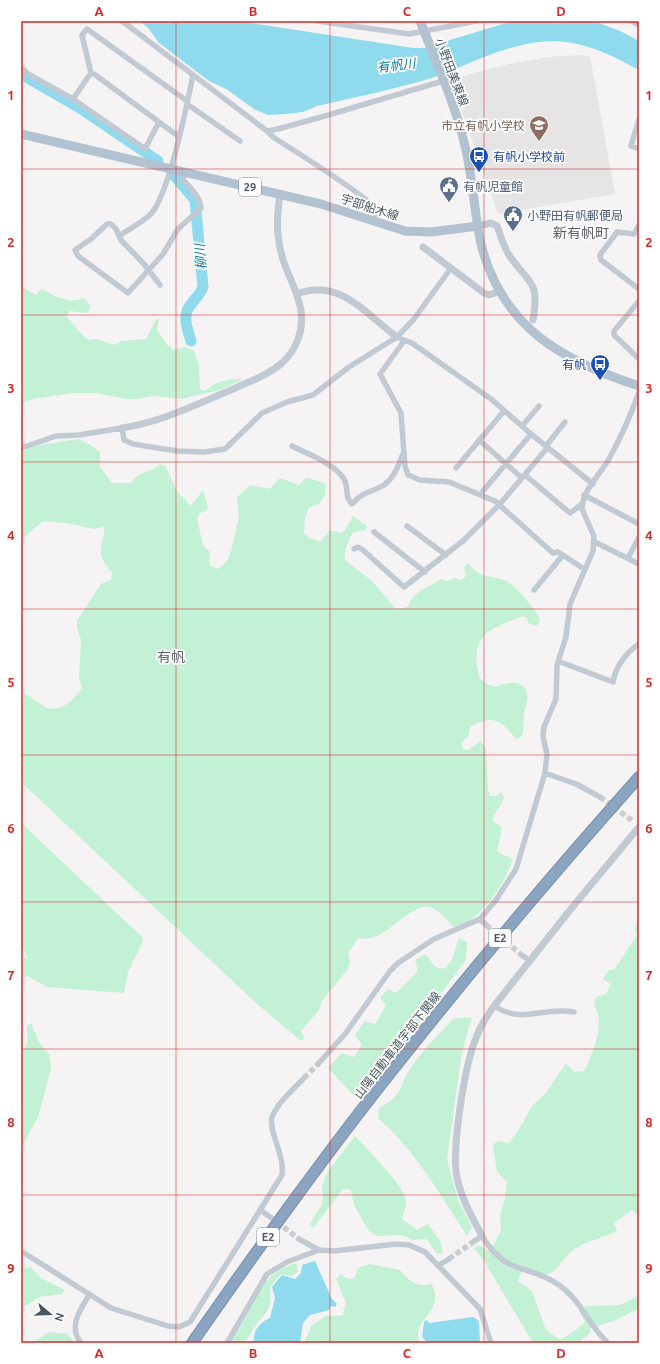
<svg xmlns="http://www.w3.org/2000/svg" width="660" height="1364" font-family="Ubuntu,'Noto Sans JP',sans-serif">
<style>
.education{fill:#e6e4e5}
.green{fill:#c3f1d5}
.water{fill:#90daee}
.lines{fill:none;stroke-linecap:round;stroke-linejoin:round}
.river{stroke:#90daee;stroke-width:11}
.minor-tunnel{stroke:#caccce;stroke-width:5.5;stroke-dasharray:5.5 3;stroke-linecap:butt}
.motorway-casing{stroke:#7690ad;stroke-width:12}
.minor{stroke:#c1cad2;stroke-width:5.5}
.tertiary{stroke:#c1cad2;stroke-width:7}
.primary{stroke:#b3c2d1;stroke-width:9}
.motorway{stroke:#8ba5c1;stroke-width:10}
.grid{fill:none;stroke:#d62828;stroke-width:1;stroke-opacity:0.55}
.labels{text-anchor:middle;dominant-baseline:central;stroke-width:3.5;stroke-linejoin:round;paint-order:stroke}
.shield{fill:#fff;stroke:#808990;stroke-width:1}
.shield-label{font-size:11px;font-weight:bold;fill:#4a5661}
.street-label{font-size:12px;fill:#4a5661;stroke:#fff}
.education-label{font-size:12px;fill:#785e54;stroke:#fff;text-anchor:end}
.transit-label{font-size:12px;fill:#164399;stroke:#fff;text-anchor:start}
.service-label{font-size:12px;fill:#4e5e75;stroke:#fff;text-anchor:start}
.water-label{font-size:13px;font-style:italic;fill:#0c7c9b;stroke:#fff}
.quarter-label{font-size:14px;fill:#5f6368;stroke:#fff}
.neatline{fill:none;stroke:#d62828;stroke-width:1.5}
.grid-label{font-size:13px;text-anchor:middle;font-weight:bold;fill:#d62828}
</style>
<rect width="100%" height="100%" fill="#f5f3f3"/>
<path class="education" d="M 581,55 L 590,56 L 615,194 L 498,214 L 461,109 L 449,84 L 452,79 L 509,64 L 548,57 Z"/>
<path class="green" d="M 21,287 L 36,295 L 42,289 C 56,297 69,304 84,298 L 91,306 L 87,313 L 69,311 L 66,316 C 74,324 79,334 89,340 L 96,339 L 115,345 L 121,341 L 146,339 L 155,321 L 159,318 L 157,330 L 168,346 L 174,350 L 185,347 L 193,350 L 199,364 L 200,389 L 203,391 C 209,389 212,385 217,383 C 226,379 234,379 243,379 L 220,390 L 181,399 L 153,396 L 138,399 L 126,399 L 96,393 L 74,393 L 32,399 L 21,404 Z
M 78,439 L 89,444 L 100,452 L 100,467 L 112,483 L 131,483 C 140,469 151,474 160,464 L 165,466 L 177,491 L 191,506 L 203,490 L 208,507 L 206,511 L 200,513 L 197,519 L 203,545 L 210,552 L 209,565 L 218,569 L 227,561 L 231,552 L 239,516 L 237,497 L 251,485 L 270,489 L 280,478 L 299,485 L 306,477 L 326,484 L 325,495 L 319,504 L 309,508 L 305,517 L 304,533 L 308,537 L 320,542 L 330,530 L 341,533 L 344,532 L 353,516 L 367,526 L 366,530 L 354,532 C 349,538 343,552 345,560 L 372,581 L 396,609 L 408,607 C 412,592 429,587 441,579 L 448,581 L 455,578 L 461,580 L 466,576 L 464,567 L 468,563 C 480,580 490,574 506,581 C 515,585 536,610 540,619 L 537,626 L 528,623 L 527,618 L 523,616 C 498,626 472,632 477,665 C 479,680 480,681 495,687 C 504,683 524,678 527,693 C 529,700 525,707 524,715 C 523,722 524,729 522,736 L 516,739 C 501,720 492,714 470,727 L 468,737 L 461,743 L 463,749 L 469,750 L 480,741 L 486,748 L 488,789 L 490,796 L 497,796 L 501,792 L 504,797 L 501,805 L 493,816 L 493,821 L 502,827 L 497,852 L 513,859 C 505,881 490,906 471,920 C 467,924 459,925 454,927 C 447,921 439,910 430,907 C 415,902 389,933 374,937 C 369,939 364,939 358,938 L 348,953 L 350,962 L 347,970 L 322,1001 L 319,1010 L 301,1031 L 305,1039 L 300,1040 L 257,1004 L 21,782 L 21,698 L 26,694 C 32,698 38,703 45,707 C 60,714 75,699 82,688 L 79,677 L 81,640 L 77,628 L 77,621 L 101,584 L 111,580 L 112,573 C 102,561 98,555 103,539 C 104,534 105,531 104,526 L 94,529 L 66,523 L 43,521 L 21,540 L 21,452 L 34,446 Z
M 21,823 L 142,937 L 143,941 L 128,972 L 124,993 L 47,987 L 28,976 L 21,978 L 21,959 L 28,958 L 21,944 Z
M 639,920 L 639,1216 L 632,1210 L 614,1223 L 617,1231 C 603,1238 585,1241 572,1251 C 563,1257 558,1272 547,1274 C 539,1275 531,1270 523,1268 L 518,1281 L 532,1291 L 546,1330 L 560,1340 L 576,1330 L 585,1322 L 579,1311 L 586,1306 L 620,1305 L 639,1296 L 639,1308 L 614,1321 L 590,1328 L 590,1333 L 578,1343 L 533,1343 L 483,1259 L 474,1248 L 479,1245 L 488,1251 L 494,1244 L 501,1230 L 500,1215 L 505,1199 L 507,1182 L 497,1172 L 493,1144 L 500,1141 L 509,1143 L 521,1126 L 532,1106 L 546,1093 L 566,1063 L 574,1072 L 584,1071 C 593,1054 606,1022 594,1005 L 596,997 L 606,994 L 611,984 L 603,979 L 609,970 L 614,970 L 637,935 L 634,928 Z
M 459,938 L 467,942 L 466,960 L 385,1068 C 371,1073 363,1081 361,1096 L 356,1098 L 328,1068 L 342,1053 L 354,1057 L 362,1045 L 355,1035 L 365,1021 L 375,1024 L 386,1005 L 380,998 L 388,989 L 396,993 L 418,971 L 415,960 L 426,954 L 435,967 L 444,969 L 452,960 Z
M 472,1017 L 462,1052 L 447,1159 L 458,1200 L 472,1227 L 467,1236 C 440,1194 415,1150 378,1118 L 379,1108 C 406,1094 398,1085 412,1066 C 424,1049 439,1034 453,1019 Z
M 31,1023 L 39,1042 L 49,1054 L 51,1069 L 38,1117 L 21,1148 L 21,1052 C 29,1046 27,1036 27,1026 Z
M 355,1136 C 367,1149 403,1184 406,1200 C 407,1206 403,1213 402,1219 L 417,1230 L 428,1224 L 440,1241 L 443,1254 L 436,1253 L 427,1239 L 413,1240 L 401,1235 L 377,1236 L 368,1230 L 354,1205 L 351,1190 L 343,1189 L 313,1228 L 310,1224 L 322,1204 L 323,1197 L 322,1185 L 329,1170 Z
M 297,1263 L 298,1272 L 292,1276 L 281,1274 L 270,1287 C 273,1310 266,1311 255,1327 C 250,1333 249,1338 243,1343 L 230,1343 C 233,1335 239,1330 243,1322 C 259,1294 261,1273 297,1263 Z
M 370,1264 L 400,1270 C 409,1281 417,1288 432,1284 C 433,1288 436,1293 435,1297 C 435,1317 414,1318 419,1343 L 304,1343 L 312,1325 L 326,1316 L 343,1315 L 346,1303 L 336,1279 L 341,1274 L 348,1279 L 354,1279 L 358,1268 Z
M 31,1267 L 41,1278 L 65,1290 L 62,1294 L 40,1297 L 21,1308 L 21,1269 Z
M 49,1332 L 68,1334 L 75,1343 L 32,1343 Z"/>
<path class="water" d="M 140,21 L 237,21 L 413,48 L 424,48 L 506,23 L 517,21 L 594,21 L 620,31 L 639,41 L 639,70 C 583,39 553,32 492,54 C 473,61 454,70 435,77 C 397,89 356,97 317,106 L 303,112 L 286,114 L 268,115 L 254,109 L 226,89 L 209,81 L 159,43 L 149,29 Z
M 315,1261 L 332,1299 L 337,1304 L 335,1307 L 331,1306 L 329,1310 L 310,1315 L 303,1323 L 300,1343 L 248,1343 L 254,1341 C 253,1330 260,1322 270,1318 L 275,1298 L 272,1287 L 282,1275 L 295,1279 L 301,1273 L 302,1265 Z
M 473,1317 L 479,1321 L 480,1343 L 428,1343 L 422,1337 L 424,1322 L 427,1320 L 429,1323 Z"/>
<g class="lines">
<path class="river" d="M 21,74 L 80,108 L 158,161
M 174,175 L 195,200 L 203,287 C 201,293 196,298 192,303 C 181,315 187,327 191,341"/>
<path class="minor-tunnel" d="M 600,797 L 634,822
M 486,925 L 523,956
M 304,1078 L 318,1064
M 270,1217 L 299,1239
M 449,1259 L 473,1242"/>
<g class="motorway-casing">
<path id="motorway" d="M 192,1343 C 260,1246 329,1149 403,1057 C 479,961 558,868 639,777"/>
</g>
<path class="minor" d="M 122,21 L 267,131 L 273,137 C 288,147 372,199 377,210 C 378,214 375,218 374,222
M 317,21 L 409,34 L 476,21
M 631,21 L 639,25
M 21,67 L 28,74 L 73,99 L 145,149 L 159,122
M 91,73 L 82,35 L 87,29 L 187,101
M 73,99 L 91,73 L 94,74 L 178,136
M 187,104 L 240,141
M 639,119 L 631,146 L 639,149
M 267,131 L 278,129 L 325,116 L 443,81
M 639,225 L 634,234 L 617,232 L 600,255 L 601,260 L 639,289
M 119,236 C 129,229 141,223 150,215 C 169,196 187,105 193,75
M 160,285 L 144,264 L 121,240 L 116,229 L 111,224 L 107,224 L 91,239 L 75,250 L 78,256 L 128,293 L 163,254 L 178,229 L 201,208 C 201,198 190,187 183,180 L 185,172
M 639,301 L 614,331 L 614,335 L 639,359
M 401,339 L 412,343 L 491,399 L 531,434 L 593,484
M 404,341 L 380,374 L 401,413 L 405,466 L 408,475 L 420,480 L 449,482 L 495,501 L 553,553 L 558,552 L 584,569
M 522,426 L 539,406
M 479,440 L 522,478
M 292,446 C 307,454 334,463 344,479 C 349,487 344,497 352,504 C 361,492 373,492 384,485 C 395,477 398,465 403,454
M 546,446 L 565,422
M 21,448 L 56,436 L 79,435 L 122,428 L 124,440 L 133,444 L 177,451 L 204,452 L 225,449 L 262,413 L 287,402 L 313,395 L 349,367 L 397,337 L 414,319 L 451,268
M 456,468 L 504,411
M 525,475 L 570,513 L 582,504
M 483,491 L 531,434
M 584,495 L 639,524
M 407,526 L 446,555
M 374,532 L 425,572
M 595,542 L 639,564
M 354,549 L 358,547 L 363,550 L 404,587 L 464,540 L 500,504 L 548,447
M 628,558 L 639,537
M 534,590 L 563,555
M 558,661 L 613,682 C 615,668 626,652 639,644
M 545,773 L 576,784 L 600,797
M 480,919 L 486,925
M 523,956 L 530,961
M 494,1006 C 524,1025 543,1006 574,1012
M 318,1064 L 345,1034 L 390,971 L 398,963 L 434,939 L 480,919 L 496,900 L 516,869 L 545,773 L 547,754 L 543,737 L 544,727 L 556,699 L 557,665 L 566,637 L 570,604 L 593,551 L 594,536 L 582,509 C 582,491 600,475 609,459 C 621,437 631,415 639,392
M 260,1210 L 270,1217
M 299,1239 L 319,1250 L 334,1251 L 396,1244 L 409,1245 L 425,1252 L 480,1309 L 491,1343
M 473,1242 L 482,1236 C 507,1277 528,1263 559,1285 C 581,1300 588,1325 608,1343
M 21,1251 L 111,1308 L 168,1326 L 179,1327 L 190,1322 L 282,1175 C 285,1155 268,1131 272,1117 C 277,1103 294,1089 304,1078
M 439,1265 L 449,1259
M 81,1343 C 68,1327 80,1310 89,1295
M 227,1343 L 267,1274 L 287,1262 L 319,1250"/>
<path class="tertiary" d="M 478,226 L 491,223 L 497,226 C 501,236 503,246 509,255 C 529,285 540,279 533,320
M 423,247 L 484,293 L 489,295 L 500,291
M 297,294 C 341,278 365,314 397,337
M 122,428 C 161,422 195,405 231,390 C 248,382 267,376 282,363 C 296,350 304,331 301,311 C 299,296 292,283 286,268 C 276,243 276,221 280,194
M 482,1236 C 472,1217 461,1198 457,1177 C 451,1150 465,1064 476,1038 C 480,1026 487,1016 494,1006 L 570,910 L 639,827"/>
<path class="primary" d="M 420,21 C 436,62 455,103 465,146 C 473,178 474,212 481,244 C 502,328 563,361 639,386
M 21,134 L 321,204 L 405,231 L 431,232 L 478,226"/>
<use href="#motorway" class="motorway"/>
</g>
<path class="grid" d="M 176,21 L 176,1343M 330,21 L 330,1343M 484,21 L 484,1343M 21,169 L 639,169M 21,315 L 639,315M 21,462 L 639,462M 21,609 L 639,609M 21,755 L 639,755M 21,902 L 639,902M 21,1049 L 639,1049M 21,1195 L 639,1195"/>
<defs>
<g id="school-pin" transform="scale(1)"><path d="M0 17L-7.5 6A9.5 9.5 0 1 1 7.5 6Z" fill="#8d6e63" stroke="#fff"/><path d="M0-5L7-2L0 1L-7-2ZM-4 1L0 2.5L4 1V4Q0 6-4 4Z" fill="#fff"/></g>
<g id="bus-pin" transform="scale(1)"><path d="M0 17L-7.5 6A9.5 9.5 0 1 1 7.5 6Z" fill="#1a4fb4" stroke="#fff"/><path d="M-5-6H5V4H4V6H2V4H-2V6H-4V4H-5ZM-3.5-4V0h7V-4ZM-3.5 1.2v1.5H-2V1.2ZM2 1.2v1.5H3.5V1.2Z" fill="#fff"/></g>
<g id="civic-pin" transform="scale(1)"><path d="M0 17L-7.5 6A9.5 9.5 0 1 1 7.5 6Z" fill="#5c6f8a" stroke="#fff"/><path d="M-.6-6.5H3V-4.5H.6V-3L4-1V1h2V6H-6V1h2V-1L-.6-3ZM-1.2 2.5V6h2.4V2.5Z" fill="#fff"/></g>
</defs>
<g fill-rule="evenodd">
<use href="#school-pin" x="539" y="125"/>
<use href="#bus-pin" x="479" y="156"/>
<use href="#civic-pin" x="449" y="186"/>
<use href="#civic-pin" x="513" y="215"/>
<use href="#bus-pin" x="600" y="364"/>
</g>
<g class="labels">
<g class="shield">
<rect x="239" y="178" width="22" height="18" rx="3"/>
<rect x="489" y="929" width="22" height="18" rx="3"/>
<rect x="257" y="1228" width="22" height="18" rx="3"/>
</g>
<g class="shield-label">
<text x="250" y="187">29</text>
<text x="500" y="938">E2</text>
<text x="268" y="1237">E2</text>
</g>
<g class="street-label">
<text transform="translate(452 72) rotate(69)">小野田美東線</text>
<text transform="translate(370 207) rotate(18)">宇部船木線</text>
<text transform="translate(397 1045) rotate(-52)">山陽自動車道宇部下関線</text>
</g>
<g class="education-label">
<text x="525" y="125">市立有帆小学校</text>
</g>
<g class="transit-label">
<text x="493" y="156">有帆小学校前</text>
<text x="586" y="364" text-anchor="end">有帆</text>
</g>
<g class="service-label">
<text x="463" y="186">有帆児童館</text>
<text x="527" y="215">小野田有帆郵便局</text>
</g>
<g class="water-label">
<text transform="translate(396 65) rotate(-7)">有帆川</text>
<text transform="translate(200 257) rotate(-95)">柳川</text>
</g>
<g class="quarter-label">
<text x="581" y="233">新有帆町</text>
<text x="171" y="657">有帆</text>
</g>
</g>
<rect width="660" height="1364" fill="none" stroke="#ffffff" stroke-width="44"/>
<g transform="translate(50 1314) rotate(109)" stroke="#ffffff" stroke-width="3" paint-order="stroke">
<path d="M0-3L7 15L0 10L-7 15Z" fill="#4a5661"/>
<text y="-6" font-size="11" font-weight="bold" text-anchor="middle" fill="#4a5661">N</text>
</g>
<rect x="22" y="22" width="616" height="1320" class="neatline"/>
<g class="grid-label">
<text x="99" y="16">A</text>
<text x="253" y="16">B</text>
<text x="407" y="16">C</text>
<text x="561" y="16">D</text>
<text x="11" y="100">1</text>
<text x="649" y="100">1</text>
<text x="11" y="247">2</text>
<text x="649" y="247">2</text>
<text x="11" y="393">3</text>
<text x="649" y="393">3</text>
<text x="11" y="540">4</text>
<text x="649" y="540">4</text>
<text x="11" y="687">5</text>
<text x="649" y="687">5</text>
<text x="11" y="833">6</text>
<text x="649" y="833">6</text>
<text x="11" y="980">7</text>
<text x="649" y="980">7</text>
<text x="11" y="1127">8</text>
<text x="649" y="1127">8</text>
<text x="11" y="1273">9</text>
<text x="649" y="1273">9</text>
<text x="99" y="1358">A</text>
<text x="253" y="1358">B</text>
<text x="407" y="1358">C</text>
<text x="561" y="1358">D</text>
</g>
</svg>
